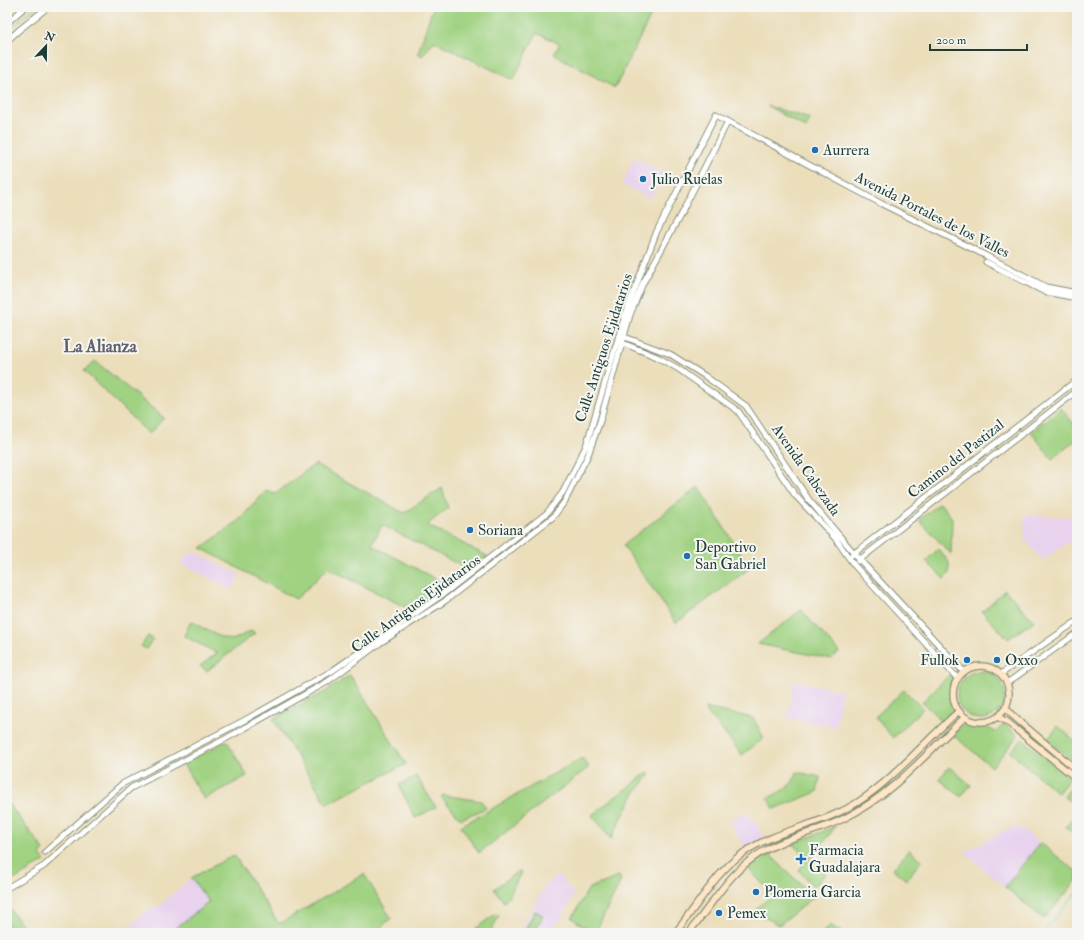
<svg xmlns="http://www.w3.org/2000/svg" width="1084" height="940" font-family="'IM FELL Double Pica',serif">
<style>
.built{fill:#e8d2ee}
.green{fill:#a0d282;stroke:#60885b}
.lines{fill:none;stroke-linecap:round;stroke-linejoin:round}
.stream{stroke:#5ac5d5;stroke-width:1}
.tertiary-casing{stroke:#858e78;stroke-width:7}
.secondary-casing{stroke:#858e78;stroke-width:8}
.tertiary{stroke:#fff;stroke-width:5}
.secondary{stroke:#fde5c5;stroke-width:5.5}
.poi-dot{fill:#1f6fb2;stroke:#f6f6f2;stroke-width:1.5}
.labels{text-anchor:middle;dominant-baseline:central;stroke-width:4;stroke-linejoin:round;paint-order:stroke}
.poi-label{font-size:15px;fill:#1f3d34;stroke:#f6f6f2;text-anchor:start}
.street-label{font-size:15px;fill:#1f3d34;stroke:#f6f6f2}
.quarter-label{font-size:17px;font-weight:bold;fill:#62606e;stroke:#f6f6f2}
</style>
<rect width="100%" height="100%" fill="#f6f6f2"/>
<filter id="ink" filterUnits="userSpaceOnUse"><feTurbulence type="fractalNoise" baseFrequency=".025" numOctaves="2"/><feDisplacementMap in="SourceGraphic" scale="8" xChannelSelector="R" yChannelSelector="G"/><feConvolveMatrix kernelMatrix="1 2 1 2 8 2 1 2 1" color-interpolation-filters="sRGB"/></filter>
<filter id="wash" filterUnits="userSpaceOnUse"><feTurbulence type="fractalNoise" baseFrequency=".012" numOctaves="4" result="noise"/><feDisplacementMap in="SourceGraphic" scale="16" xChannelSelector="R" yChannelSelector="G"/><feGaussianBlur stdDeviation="0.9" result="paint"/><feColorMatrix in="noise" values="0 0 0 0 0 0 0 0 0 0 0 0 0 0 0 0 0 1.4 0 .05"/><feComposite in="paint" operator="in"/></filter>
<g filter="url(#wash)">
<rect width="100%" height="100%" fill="#ebdebb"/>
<path class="built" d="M 634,158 L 664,174 L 650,199 L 622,184 Z
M 1025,515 L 1077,517 L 1077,536 L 1043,560 L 1024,539 Z
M 194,551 L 240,575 L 232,590 L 179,562 Z
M 795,681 L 842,691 L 836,727 L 787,718 Z
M 745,812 L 749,818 L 756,822 L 763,837 L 745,850 L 730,821 Z
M 1012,827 L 1023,829 L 1040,843 L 1005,887 L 966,854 L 966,851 Z
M 559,875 L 574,894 L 561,920 L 543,933 L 520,933 L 543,889 L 551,880 Z
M 191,878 L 210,902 L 169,933 L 120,933 L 150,909 L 159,906 Z"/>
<path class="green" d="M 433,7 L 655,7 L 615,88 L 554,54 L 560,44 L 537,33 L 513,80 L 434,41 L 422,56 L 418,53 Z
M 768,106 L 810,119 L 806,128 Z
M 95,361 L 164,418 L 149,434 L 84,371 Z
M 1061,408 L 1077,428 L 1077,439 L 1052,459 L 1031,432 Z
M 315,464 L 404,513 L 442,488 L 448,508 L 427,525 L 487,556 L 469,570 L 382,525 L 372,545 L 449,586 L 413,611 L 328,568 L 296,599 L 201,548 L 237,522 L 266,491 L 275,494 Z
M 698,487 L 750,568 L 676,623 L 623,545 Z
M 940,503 L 952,518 L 951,554 L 919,520 Z
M 938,549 L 949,562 L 949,574 L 944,579 L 926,561 Z
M 1005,590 L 1034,621 L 1008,639 L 982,612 Z
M 801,610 L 839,652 L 831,659 L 758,644 Z
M 191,621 C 200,626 226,643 235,639 C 241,637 245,632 252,631 L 255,633 L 207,671 L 200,666 L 217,653 L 184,636 Z
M 148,636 L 153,639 L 146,649 L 141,646 Z
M957 695a24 24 0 1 1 48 0a24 24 0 1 1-48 0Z
M 950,674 L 953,678 C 950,690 950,699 955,711 L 943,722 L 922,702 Z
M 350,675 L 406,764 L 327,804 L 273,719 L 325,692 Z
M 904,690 L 923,709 L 893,738 L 875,717 Z
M 704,708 L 753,718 L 764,738 L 742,755 Z
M 967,721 C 977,726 987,726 996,732 L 1004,724 L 1018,736 L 992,767 L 953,735 Z
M 1058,726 L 1077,743 L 1077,764 L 1047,740 Z
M 1022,739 L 1070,778 L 1058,793 L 1010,752 Z
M 227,741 L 247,776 L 204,799 L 183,764 Z
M 582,758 L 589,767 L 479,853 L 461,826 Z
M 949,767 L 971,785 L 961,797 L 939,779 Z
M 648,772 L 650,774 L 633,796 L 611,839 L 592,815 Z
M 797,772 L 820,777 L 817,792 L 774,809 L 768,798 C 780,792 794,786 797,772 Z
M 416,776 L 436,807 L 415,818 L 399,785 Z
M 1075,782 L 1077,783 L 1077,806 L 1064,797 Z
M 443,795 L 481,801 L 486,808 L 461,819 L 441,797 Z
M 7,802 L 44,850 L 40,855 L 45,861 L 7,884 Z
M 1077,813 L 1077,836 L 1066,827 Z
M 836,826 L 810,860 L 826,873 L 814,887 L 799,870 L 809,858 L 792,844 Z
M 1040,843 L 1077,872 L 1077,880 L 1044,919 L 1005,887 Z
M 909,850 L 922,860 L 906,880 L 893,869 Z
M 768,853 L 814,897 L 779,925 L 763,916 L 756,909 L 773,895 L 747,867 Z
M 234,855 L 279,924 L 364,874 L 391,918 L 375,933 L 169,933 L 209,902 L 191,878 Z
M 518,871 L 521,872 L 508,898 L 504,902 L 494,889 Z
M 616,876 L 620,877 L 621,881 L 595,933 L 593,933 L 572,918 L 589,888 L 611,880 Z
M 7,906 L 29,933 L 7,933 Z
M 535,911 L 543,915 L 534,933 L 524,932 Z
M 495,914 L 499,915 L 490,933 L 470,933 Z
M 830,925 L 844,933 L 822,933 Z"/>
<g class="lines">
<path class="stream" d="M 7,31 L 36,7
M 1043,933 L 1077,892"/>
</g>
</g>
<g filter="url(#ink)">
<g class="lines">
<g class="tertiary-casing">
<path id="tertiary" d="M 7,23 L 25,7
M 7,41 L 19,30 L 48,7
M 986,262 L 1045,292 L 1077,298
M 622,336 L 670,354 L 705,376 L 746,406 L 809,500 L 860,560 L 964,672
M 620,342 L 657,357 L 677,368 L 738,411 L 795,495 L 835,538 L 854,565 L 958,679
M 852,555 L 1077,380
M 858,561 L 1077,391
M 1001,674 L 1077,621
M 1007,683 L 1077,633
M 45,852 L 122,784 L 245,720 L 332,671 L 442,595 L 547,513 L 563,492 L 586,446 L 626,312 L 657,231 L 716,115 L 882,204 L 969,247 L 1027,277 L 1046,287 L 1077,293
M 7,888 L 44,866 L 131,788 L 227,738 L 327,682 L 380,643 L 445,601 L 553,517 L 565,501 L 588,455 L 600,421 L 630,315 L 643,283 L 682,212 L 728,121"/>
</g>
<g class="secondary-casing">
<path id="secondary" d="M953 694a28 28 0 1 1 56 0a28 28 0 1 1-56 0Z
M 1006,708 L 1012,715 L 1077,770
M 997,717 L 1006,721 L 1077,779
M 675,933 C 697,907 714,874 742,854 C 774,830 823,825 858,802 C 896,777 925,741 959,711
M 688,933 C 710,908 725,878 753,858 C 780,838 816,833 845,818 C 892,795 927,753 965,717"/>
</g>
<use href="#tertiary" class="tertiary"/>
<use href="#secondary" class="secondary"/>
</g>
</g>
<g class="poi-dot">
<circle cx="815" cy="150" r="4"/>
<circle cx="643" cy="179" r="4"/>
<circle cx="470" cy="530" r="4"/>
<circle cx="687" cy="556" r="4"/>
<circle cx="967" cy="660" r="4"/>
<circle cx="997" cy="660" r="4"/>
<path d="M799 853h4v4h4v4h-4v4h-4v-4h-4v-4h4z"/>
<circle cx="756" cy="892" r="4"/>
<circle cx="719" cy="913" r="4"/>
</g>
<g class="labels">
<g class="poi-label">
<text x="823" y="150">Aurrera</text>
<text x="651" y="179">Julio Ruelas</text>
<text x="478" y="530">Soriana</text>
<text x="695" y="547">Deportivo<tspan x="695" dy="17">San Gabriel</tspan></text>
<text x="959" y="660" text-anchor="end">Fullok</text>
<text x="1005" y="660">Oxxo</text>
<text x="809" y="850">Farmacia<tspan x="809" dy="17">Guadalajara</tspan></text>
<text x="764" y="892">Plomeria Garcia</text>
<text x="727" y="913">Pemex</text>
</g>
<g class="street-label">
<text transform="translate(932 215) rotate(27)">Avenida Portales de los Valles</text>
<text transform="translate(604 348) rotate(-72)">Calle Antiguos Ejidatarios</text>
<text transform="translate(956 459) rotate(-38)">Camino del Pastizal</text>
<text transform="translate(806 470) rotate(55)">Avenida Cabezada</text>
<text transform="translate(416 604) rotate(-36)">Calle Antiguos Ejidatarios</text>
</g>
<g class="quarter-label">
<text x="100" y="346">La Alianza</text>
</g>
</g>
<rect width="1084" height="940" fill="none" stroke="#f6f6f2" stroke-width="24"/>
<g transform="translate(46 46) rotate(22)" stroke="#f6f6f2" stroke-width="3" paint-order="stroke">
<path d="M0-3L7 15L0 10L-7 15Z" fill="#1f3d34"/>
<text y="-6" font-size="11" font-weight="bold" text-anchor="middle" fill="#1f3d34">N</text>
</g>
<path d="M930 44v6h97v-6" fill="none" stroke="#1f3d34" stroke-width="2"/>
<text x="936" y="44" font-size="12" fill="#1f3d34" stroke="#f6f6f2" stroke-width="3" paint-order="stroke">200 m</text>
</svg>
